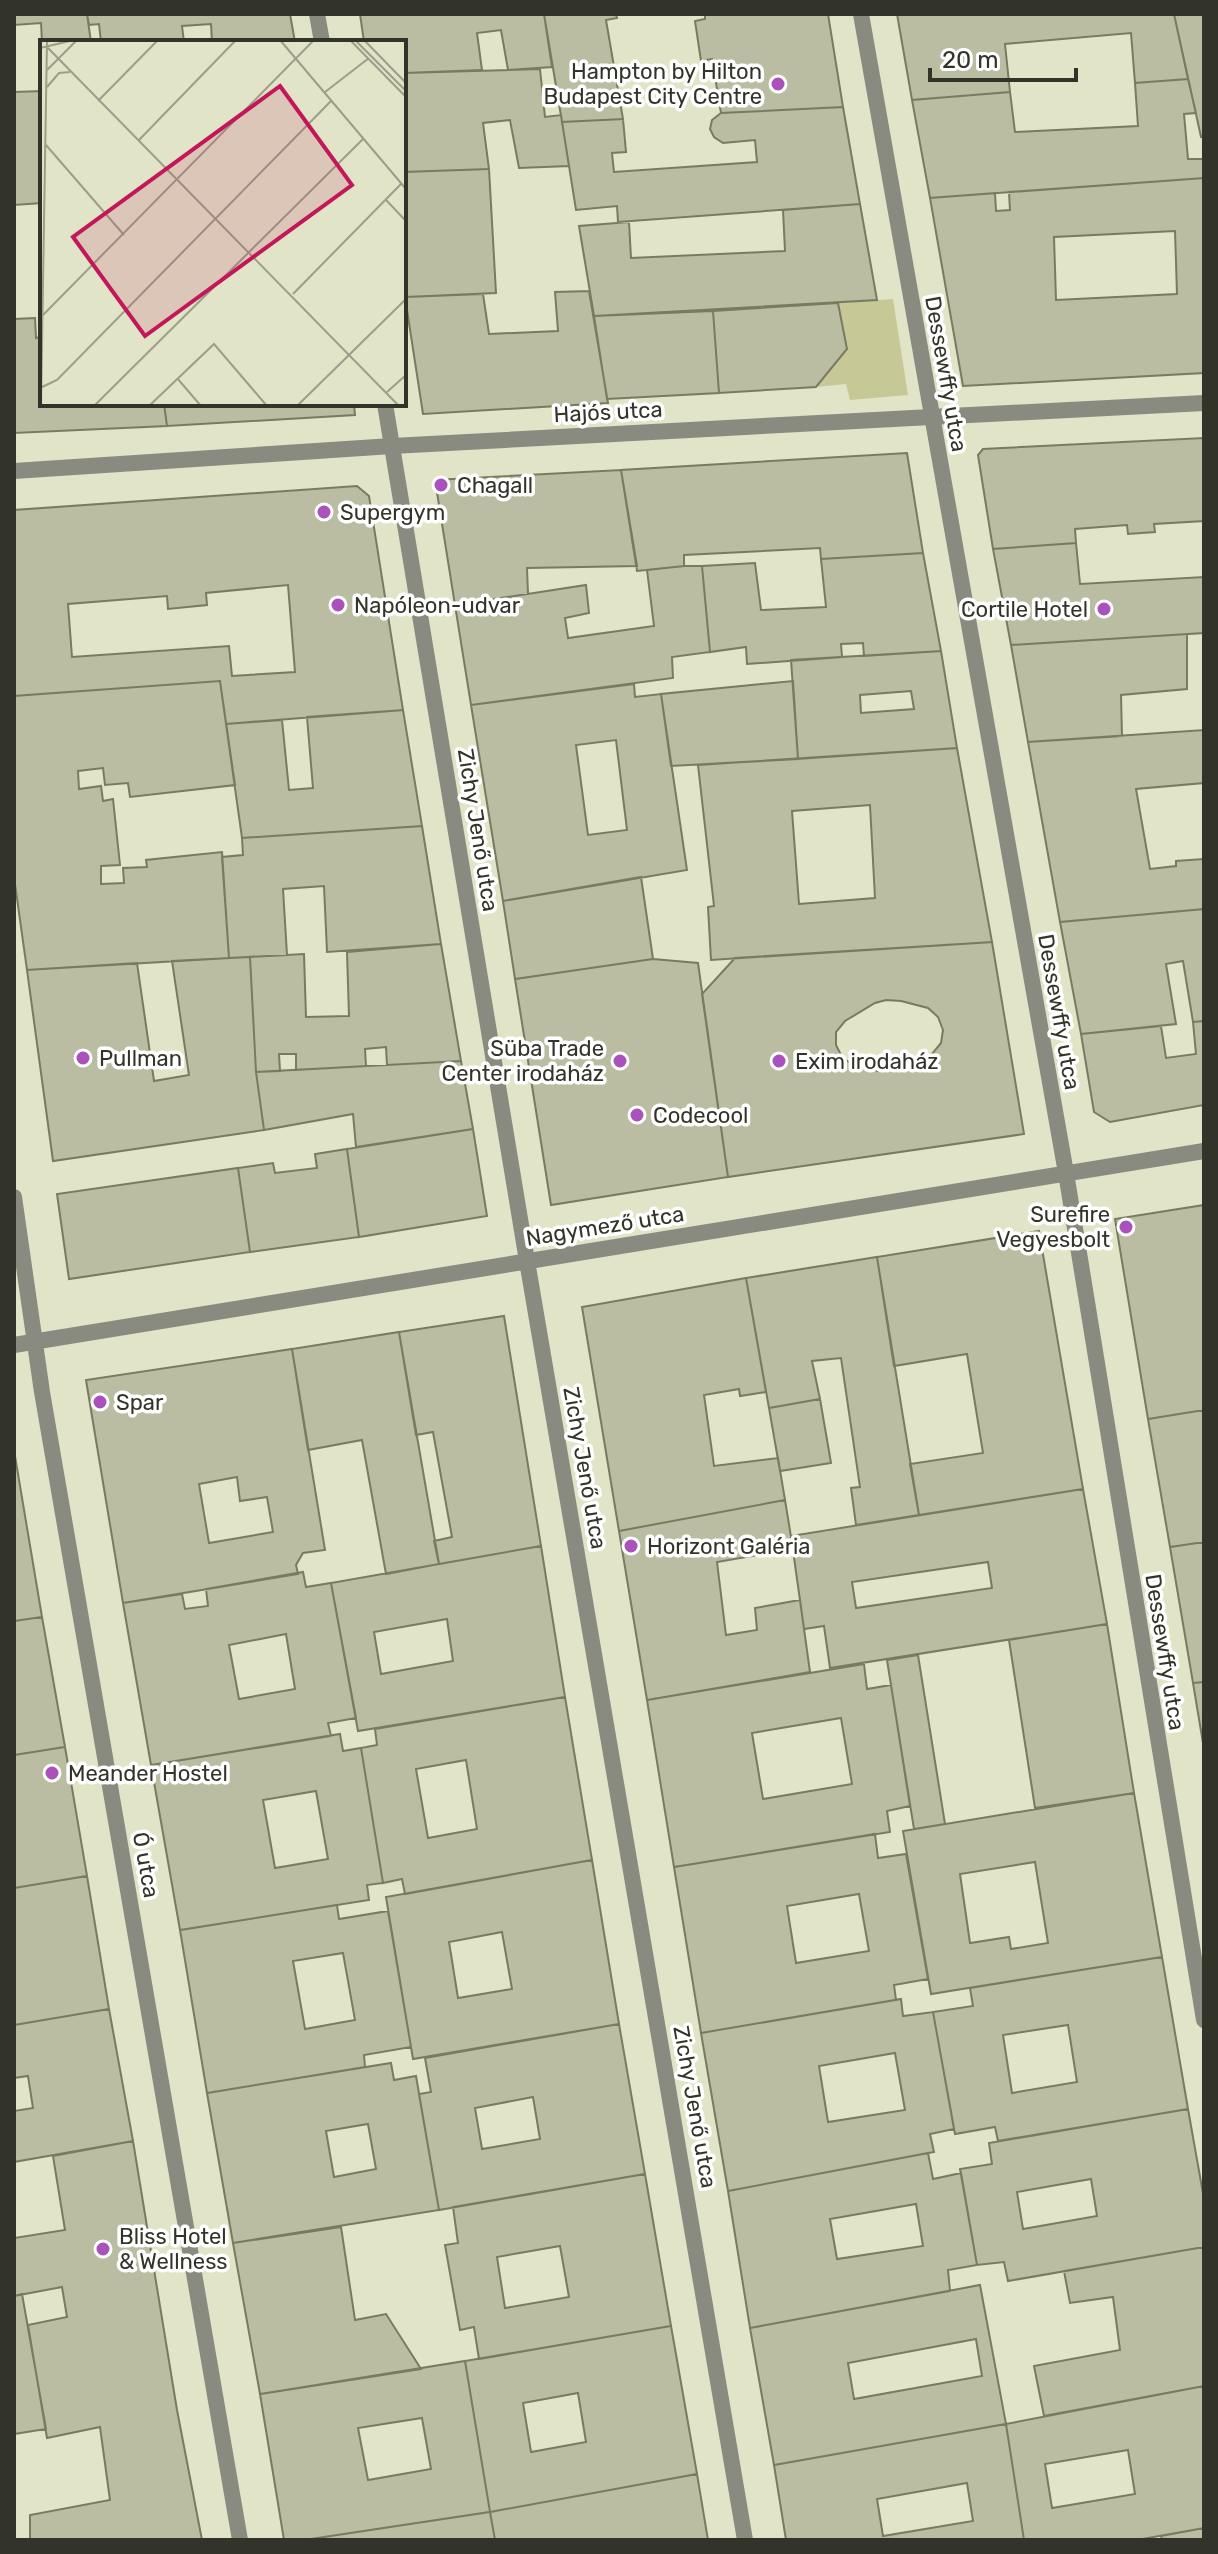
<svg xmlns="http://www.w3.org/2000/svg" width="1218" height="2554" font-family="Rubik,sans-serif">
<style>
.green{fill:#c6c995}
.building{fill:#bbbda2;stroke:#797b61;stroke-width:2;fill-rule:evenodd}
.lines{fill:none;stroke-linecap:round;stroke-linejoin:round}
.pedestrian{stroke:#8a8b80;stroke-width:16}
.minor{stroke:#8a8b80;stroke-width:16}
.poi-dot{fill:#ab51bc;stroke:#fff;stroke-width:3}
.labels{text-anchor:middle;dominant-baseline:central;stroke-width:7;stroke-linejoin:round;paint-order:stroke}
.poi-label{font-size:22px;fill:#333429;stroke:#fff;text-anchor:start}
.street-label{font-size:22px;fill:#333429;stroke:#fff}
.inset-road{fill:none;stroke:#9b9e88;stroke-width:2}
.view{fill:#c2185b;fill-opacity:0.15;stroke:#c2185b;stroke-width:4}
.inset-edge{fill:none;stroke:#333429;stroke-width:4}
</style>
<rect width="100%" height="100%" fill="#e1e4c7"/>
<path class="green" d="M 893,299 L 908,395 L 850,400 L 846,384 L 816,387 L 847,349 L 838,303 Z"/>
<path class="building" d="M 14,14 L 87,14 L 91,42 L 42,42 L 41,23 L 14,25 Z
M 87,14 L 290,14 L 295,42 L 212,42 L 211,24 L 182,26 L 184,42 L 101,42 L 99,24 L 89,25 Z
M 360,14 L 544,14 L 552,67 L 508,70 L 501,30 L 477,33 L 482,70 L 404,73 L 404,42 L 364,42 Z
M 544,14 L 616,14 L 617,18 L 606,20 L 623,119 L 562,122 Z
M 705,14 L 828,14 L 843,107 L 721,113 L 712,59 L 701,61 L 695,21 L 705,19 Z
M 897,14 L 1174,14 L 1188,79 L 1135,83 L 1131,33 L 1005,44 L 1010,92 L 912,100 Z
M 1174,14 L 1204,14 L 1204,136 L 1201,137 Z
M 540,69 L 545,117 L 561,115 L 569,166 L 519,168 L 510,120 L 483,123 L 489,169 L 404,172 L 404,73 Z
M 1188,79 L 1196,113 L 1184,114 L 1188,159 L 1204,159 L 1204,178 L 930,198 L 912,100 L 1010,92 L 1015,132 L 1138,126 L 1135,83 Z
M 42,91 L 42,203 L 14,205 L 14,92 Z
M 843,107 L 860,204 L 618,222 L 617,206 L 576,210 L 562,122 L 623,119 L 626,152 L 612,153 L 614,172 L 757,162 L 755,140 L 723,143 L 714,137 L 710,129 L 712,120 L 721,113 Z
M 489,169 L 496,293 L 405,297 L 404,172 Z
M 1204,178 L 1204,373 L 963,386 L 930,198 L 995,193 L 996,211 L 1010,210 L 1009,192 ZM 1175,231 L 1177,294 L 1056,300 L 1054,237 Z
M 860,204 L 877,300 L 594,316 L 579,226 L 629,222 L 631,258 L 785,251 L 783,210 Z
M 589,291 L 608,403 L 423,414 L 405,297 L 483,294 L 489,334 L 558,331 L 555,292 Z
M 838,303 L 847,349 L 816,387 L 719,393 L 713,311 Z
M 713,311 L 719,393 L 607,399 L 594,316 Z
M 35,318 L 36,338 L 42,337 L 42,404 L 164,404 L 167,426 L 14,433 L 14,319 Z
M 164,404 L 354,404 L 355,415 L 167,426 Z
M 1204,438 L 1204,521 L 1154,524 L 1155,532 L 1128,534 L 1127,525 L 1075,529 L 1076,543 L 993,549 L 978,455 L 983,449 Z
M 907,453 L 923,553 L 821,559 L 820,548 L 684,555 L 684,566 L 637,571 L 621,470 Z
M 621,470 L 637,566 L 527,568 L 528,594 L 455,605 L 435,480 Z
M 357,486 L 369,496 L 403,710 L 226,724 L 220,681 L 14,696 L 14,510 ZM 288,585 L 295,672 L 232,676 L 229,646 L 72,657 L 68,604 L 167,596 L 168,609 L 207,605 L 206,593 Z
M 1076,543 L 1080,584 L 1204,577 L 1204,633 L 1011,645 L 993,549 Z
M 923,553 L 941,651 L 864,656 L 863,643 L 841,644 L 842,657 L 747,664 L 746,647 L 710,652 L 702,566 L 755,563 L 761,610 L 826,607 L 821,559 Z
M 684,566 L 702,566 L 710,652 L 672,657 L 673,678 L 471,705 L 455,605 L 586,585 L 589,613 L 565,618 L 568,638 L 654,626 L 647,570 Z
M 1187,634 L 1187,689 L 1121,695 L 1122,736 L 1028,742 L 1011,645 Z
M 941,651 L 957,748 L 798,759 L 791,660 ZM 911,691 L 914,709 L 861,713 L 860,695 Z
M 220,681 L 235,785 L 130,797 L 128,783 L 105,785 L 103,768 L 78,771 L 79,789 L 101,786 L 103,801 L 113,799 L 120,865 L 101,866 L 101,884 L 124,883 L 123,868 L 147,867 L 146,860 L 222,852 L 229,958 L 27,970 L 14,877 L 14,696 Z
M 793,681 L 798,759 L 671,766 L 661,694 Z
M 634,684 L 635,697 L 661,694 L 687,870 L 503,901 L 471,705 ZM 616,740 L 627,830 L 588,835 L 576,745 Z
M 403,710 L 422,826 L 242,838 L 226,724 L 282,720 L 289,790 L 313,788 L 307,717 Z
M 1204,730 L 1204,783 L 1136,789 L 1150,869 L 1176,866 L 1176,861 L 1204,859 L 1204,909 L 1060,922 L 1028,742 Z
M 957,748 L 992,942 L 711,960 L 708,907 L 714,906 L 698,765 ZM 870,805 L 875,898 L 799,904 L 792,811 Z
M 422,826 L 441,944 L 327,952 L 324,886 L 283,889 L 287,955 L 229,958 L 222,857 L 243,855 L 242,838 Z
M 641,877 L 653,959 L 515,979 L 503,901 Z
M 1204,909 L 1204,1021 L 1193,1022 L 1183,961 L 1166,964 L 1176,1024 L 1081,1034 L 1060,922 Z
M 992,942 L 1024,1134 L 728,1177 L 702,994 L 735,958 ZM 886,1000 L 901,1001 L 928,1008 L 938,1017 L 943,1030 L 941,1043 L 932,1054 L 919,1058 L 903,1069 L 877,1071 L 866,1066 L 853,1065 L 842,1057 L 836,1045 L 836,1032 L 845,1021 L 875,1003 Z
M 441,944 L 461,1061 L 387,1065 L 386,1047 L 365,1049 L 366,1066 L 296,1070 L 296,1054 L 279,1054 L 280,1071 L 256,1072 L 250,957 L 304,954 L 306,1017 L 349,1016 L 347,952 Z
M 250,957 L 256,1072 L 264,1130 L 53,1161 L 27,970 L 137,963 L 154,1081 L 189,1075 L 172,961 Z
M 653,959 L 698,963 L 728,1177 L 551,1205 L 515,979 Z
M 1204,1021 L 1204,1105 L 1110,1122 L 1094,1112 L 1081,1034 L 1161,1026 L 1166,1058 L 1196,1054 L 1193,1022 Z
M 461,1061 L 473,1129 L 356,1147 L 353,1114 L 264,1130 L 256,1072 Z
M 473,1129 L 487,1216 L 359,1237 L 347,1149 Z
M 347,1149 L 359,1237 L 250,1252 L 238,1168 L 273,1163 L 275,1173 L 317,1168 L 315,1154 Z
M 238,1168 L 250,1252 L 69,1279 L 57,1194 Z
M 1204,1205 L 1204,1410 L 1148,1419 L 1115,1219 Z
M 1039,1231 L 1083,1489 L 919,1515 L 910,1464 L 983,1453 L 967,1354 L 894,1366 L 877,1257 Z
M 877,1257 L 919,1515 L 856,1525 L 851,1488 L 860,1487 L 841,1358 L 812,1361 L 820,1399 L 769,1408 L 746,1278 Z
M 746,1278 L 766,1392 L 740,1396 L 739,1389 L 704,1395 L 714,1466 L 778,1458 L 785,1500 L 619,1531 L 582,1307 Z
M 504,1316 L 541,1546 L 439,1564 L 434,1541 L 452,1537 L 433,1432 L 416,1435 L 399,1332 Z
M 399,1332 L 439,1564 L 386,1574 L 362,1440 L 308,1450 L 292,1349 Z
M 292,1349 L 325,1550 L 303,1553 L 296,1565 L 298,1574 L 123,1603 L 86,1380 ZM 237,1477 L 240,1501 L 267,1497 L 273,1532 L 209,1543 L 199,1484 Z
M 820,1399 L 831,1463 L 780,1471 L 769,1408 Z
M 1204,1410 L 1204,1542 L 1170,1547 L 1148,1419 Z
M 14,1450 L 42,1617 L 14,1621 Z
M 1083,1489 L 1107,1624 L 830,1668 L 824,1626 L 804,1629 L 791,1536 ZM 988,1562 L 992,1588 L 856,1608 L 852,1582 Z
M 785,1500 L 793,1549 L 717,1562 L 726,1635 L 757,1630 L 755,1608 L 800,1600 L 810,1672 L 647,1700 L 619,1531 Z
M 1204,1542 L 1204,1682 L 1193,1683 L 1170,1547 Z
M 541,1546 L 565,1697 L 358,1731 L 331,1583 ZM 447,1619 L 453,1661 L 381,1674 L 374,1632 Z
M 303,1572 L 306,1587 L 331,1583 L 356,1718 L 328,1723 L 331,1736 L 151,1765 L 123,1603 L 182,1594 L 185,1609 L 208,1606 L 206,1589 ZM 286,1634 L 295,1689 L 239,1699 L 229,1645 Z
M 42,1617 L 65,1747 L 14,1755 L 14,1621 Z
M 1107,1624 L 1134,1793 L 1035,1808 L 1009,1640 Z
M 918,1655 L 945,1824 L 914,1829 L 887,1660 Z
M 864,1664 L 867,1689 L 891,1685 L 910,1806 L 887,1811 L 890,1832 L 674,1867 L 647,1700 ZM 841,1718 L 852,1784 L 763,1799 L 752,1733 Z
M 1204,1682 L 1204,1749 L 1193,1683 Z
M 565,1697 L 592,1860 L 405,1894 L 402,1879 L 383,1883 L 361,1748 L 377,1745 L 375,1729 ZM 466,1760 L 477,1829 L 428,1838 L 416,1769 Z
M 340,1734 L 343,1751 L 361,1748 L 383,1883 L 367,1885 L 369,1900 L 180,1930 L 151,1765 ZM 316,1791 L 328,1859 L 275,1868 L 263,1800 Z
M 65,1747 L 87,1876 L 14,1888 L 14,1755 Z
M 1134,1793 L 1162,1957 L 931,1994 L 903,1831 ZM 1035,1862 L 1048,1943 L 1011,1949 L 1009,1937 L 970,1943 L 960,1874 Z
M 875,1834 L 878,1858 L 906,1854 L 928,1979 L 894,1985 L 896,2000 L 701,2033 L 674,1867 ZM 859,1894 L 869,1951 L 796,1963 L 787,1906 Z
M 592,1860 L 619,2024 L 413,2059 L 386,1897 ZM 502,1932 L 512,1989 L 458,1998 L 449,1942 Z
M 87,1876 L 109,2009 L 14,2025 L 14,1888 Z
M 337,1905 L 339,1919 L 388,1911 L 411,2047 L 364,2055 L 365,2067 L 207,2093 L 180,1930 ZM 343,1953 L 355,2020 L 305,2029 L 293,1961 Z
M 1162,1957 L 1188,2109 L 998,2141 L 995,2127 L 955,2134 L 933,2012 L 973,2006 L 970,1988 ZM 1068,2025 L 1077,2082 L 1012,2093 L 1003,2035 Z
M 901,1999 L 903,2016 L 933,2012 L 954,2129 L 930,2134 L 934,2152 L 728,2191 L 701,2033 ZM 895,2053 L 905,2110 L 828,2122 L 819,2066 Z
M 109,2009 L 133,2141 L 14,2162 L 14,2111 L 33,2108 L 28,2076 L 14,2078 L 14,2025 Z
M 619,2024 L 645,2174 L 439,2210 L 419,2094 L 431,2092 L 425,2058 ZM 533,2097 L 540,2139 L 482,2149 L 475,2108 Z
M 391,2063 L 394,2080 L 416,2076 L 439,2210 L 233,2243 L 207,2093 ZM 368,2124 L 376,2169 L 334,2177 L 326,2131 Z
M 1188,2109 L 1204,2199 L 1204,2247 L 1008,2281 L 1004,2262 L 977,2265 L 960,2169 L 992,2164 L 989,2143 ZM 1091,2179 L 1097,2216 L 1023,2229 L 1017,2192 Z
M 133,2141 L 177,2410 L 202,2540 L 30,2540 L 30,2515 L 110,2500 L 100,2427 L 47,2438 L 28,2325 L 67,2317 L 62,2287 L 14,2296 L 14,2238 L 65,2230 L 53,2156 Z
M 928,2153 L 933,2179 L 961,2173 L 977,2265 L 948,2270 L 950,2291 L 750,2328 L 728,2191 ZM 916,2204 L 923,2246 L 837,2259 L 830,2219 Z
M 645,2174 L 671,2326 L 479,2359 L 474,2327 L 460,2330 L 445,2245 L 458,2243 L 453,2207 ZM 560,2246 L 569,2297 L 505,2308 L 497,2257 Z
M 341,2227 L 355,2320 L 386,2314 L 421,2369 L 260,2394 L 233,2243 Z
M 1204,2247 L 1204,2386 L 1044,2416 L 1034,2366 L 1120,2350 L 1113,2297 L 1070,2303 L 1064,2271 Z
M 980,2285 L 1006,2424 L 774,2465 L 750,2328 ZM 976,2339 L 982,2376 L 854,2399 L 848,2363 Z
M 22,2294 L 46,2429 L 14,2434 L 14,2296 Z
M 671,2326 L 697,2474 L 490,2512 L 465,2361 ZM 578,2393 L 586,2442 L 531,2452 L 523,2403 Z
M 465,2361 L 490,2512 L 304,2540 L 284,2540 L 260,2394 ZM 422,2418 L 431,2469 L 368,2480 L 358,2428 Z
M 1204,2386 L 1204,2528 L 1137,2540 L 1024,2540 L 1006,2424 ZM 1128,2450 L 1135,2494 L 1052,2508 L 1045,2464 Z
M 1006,2424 L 1024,2540 L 786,2540 L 774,2465 ZM 967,2483 L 973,2521 L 883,2536 L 877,2499 Z
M 697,2474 L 708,2540 L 495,2540 L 490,2512 Z
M 490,2512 L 495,2540 L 304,2540 Z
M 1204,2528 L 1204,2540 L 1162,2540 L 1161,2536 Z"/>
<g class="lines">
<path class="pedestrian" d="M 14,471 L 392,446 L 931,417"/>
<path class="minor" d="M 317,14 L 322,42
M 861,14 L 1066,1173 L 1204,2020
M 385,404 L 527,1261 L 745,2540
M 931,417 L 1204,403
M 14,1197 L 42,1392 L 240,2540
M 14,1345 L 1204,1151"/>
</g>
<g class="poi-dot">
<circle cx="778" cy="84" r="8"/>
<circle cx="441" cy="485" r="8"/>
<circle cx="324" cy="512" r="8"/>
<circle cx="338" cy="605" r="8"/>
<circle cx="1104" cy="609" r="8"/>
<circle cx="83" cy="1058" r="8"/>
<circle cx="620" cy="1061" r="8"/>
<circle cx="779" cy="1061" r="8"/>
<circle cx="637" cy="1115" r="8"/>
<circle cx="1126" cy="1227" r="8"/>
<circle cx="100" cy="1402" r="8"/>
<circle cx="631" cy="1546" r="8"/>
<circle cx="52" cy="1773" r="8"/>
<circle cx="103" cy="2249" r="8"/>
</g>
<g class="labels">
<g class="poi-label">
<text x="762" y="71" text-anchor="end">Hampton by Hilton<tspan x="762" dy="25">Budapest City Centre</tspan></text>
<text x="457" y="485">Chagall</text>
<text x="340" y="512">Supergym</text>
<text x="354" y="605">Napóleon-udvar</text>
<text x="1088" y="609" text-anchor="end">Cortile Hotel</text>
<text x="604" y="1048" text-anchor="end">Süba Trade<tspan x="604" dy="25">Center irodaház</tspan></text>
<text x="99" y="1058">Pullman</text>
<text x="795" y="1061">Exim irodaház</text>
<text x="653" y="1115">Codecool</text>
<text x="1110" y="1214" text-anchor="end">Surefire<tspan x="1110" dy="25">Vegyesbolt</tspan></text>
<text x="116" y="1402">Spar</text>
<text x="647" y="1546">Horizont Galéria</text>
<text x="68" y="1773">Meander Hostel</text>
<text x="119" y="2236">Bliss Hotel<tspan x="119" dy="25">&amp; Wellness</tspan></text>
</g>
<g class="street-label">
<text transform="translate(946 374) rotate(80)">Dessewffy utca</text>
<text transform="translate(608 412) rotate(-3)">Hajós utca</text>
<text transform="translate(478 830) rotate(81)">Zichy Jenő utca</text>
<text transform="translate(1059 1012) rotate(80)">Dessewffy utca</text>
<text transform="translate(605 1226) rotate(-9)">Nagymező utca</text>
<text transform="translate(585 1468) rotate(80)">Zichy Jenő utca</text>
<text transform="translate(1165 1652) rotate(81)">Dessewffy utca</text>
<text transform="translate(146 1865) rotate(80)">Ó utca</text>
<text transform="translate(695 2107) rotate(80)">Zichy Jenő utca</text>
</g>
</g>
<g transform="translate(40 40)">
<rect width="366" height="366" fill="#e1e4c7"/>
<path class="inset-road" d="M 240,0 L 366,149M 310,0 L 366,57M 315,0 L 366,51M 324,0 L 366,43M 7,7 L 359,366M 0,8 L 34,0M 7,30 L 37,0M 7,47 L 19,33 L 30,32M 285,52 L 329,18M 58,61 L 118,0M 98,101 L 196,0M 6,105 L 84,195M 346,160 L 366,181M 253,254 L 361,144M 3,275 L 274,0M 137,338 L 161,366M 2,347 L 17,340 L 292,60M 347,352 L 366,335M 1,366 L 7,0M 54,366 L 324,98M 109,366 L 174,304 L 227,366M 257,366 L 366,259"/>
<path class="view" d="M 240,46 L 312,145 L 105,296 L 33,197 Z"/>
<rect width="366" height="366" class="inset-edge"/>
</g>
<rect width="1218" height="2554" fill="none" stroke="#333429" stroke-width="32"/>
<path d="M930 68v12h146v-12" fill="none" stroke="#333429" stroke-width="4"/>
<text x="942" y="68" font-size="24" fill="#333429" stroke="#ffffff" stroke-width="6" paint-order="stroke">20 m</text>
</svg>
